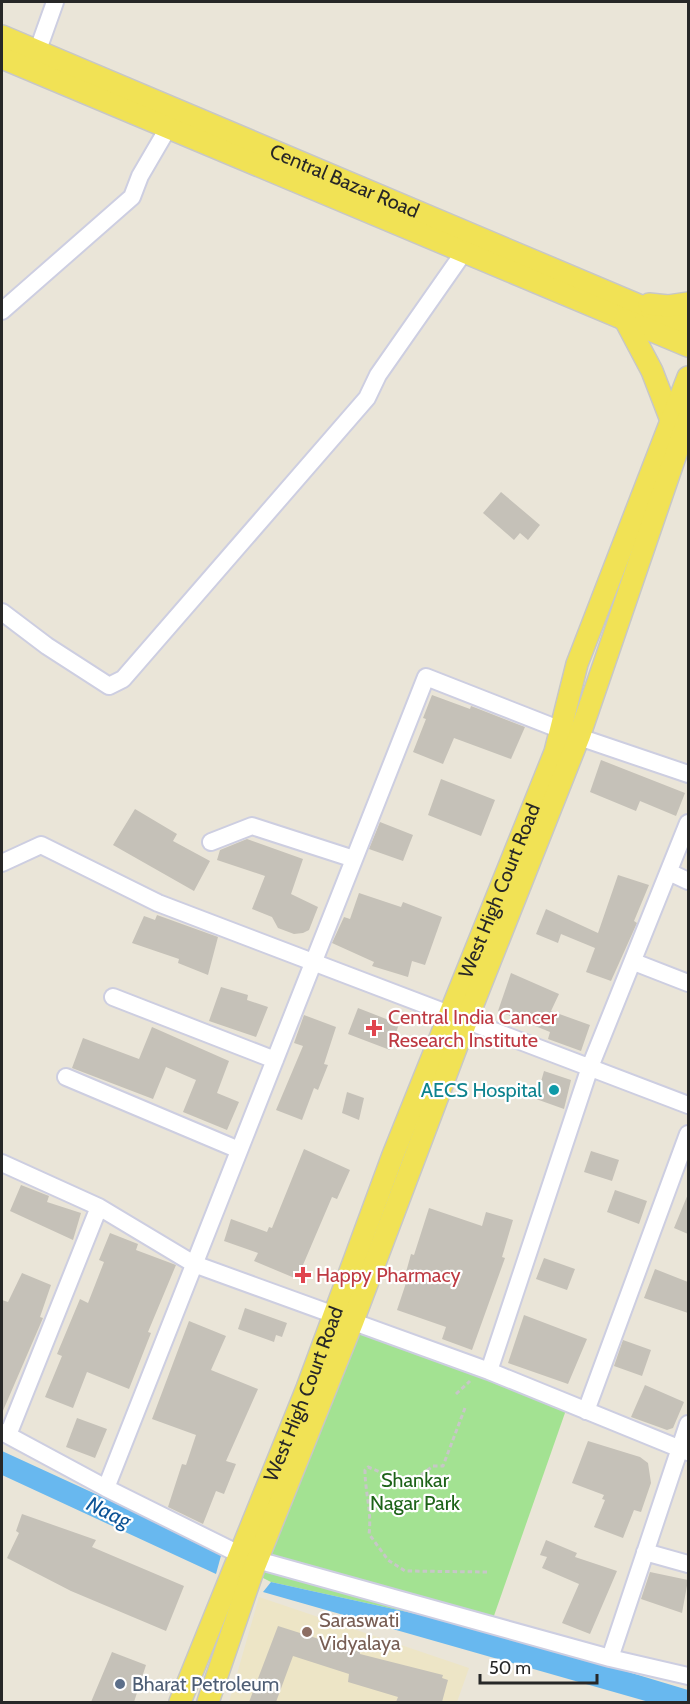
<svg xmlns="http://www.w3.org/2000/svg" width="690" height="1704" font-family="Cabin,sans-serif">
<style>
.education{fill:#ede5c6}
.green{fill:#a3e292}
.water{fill:#68b8ef}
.building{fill:#c5c1b8}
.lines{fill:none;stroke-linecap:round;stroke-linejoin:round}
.minor-casing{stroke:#cdcee1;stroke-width:20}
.major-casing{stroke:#c7c7c7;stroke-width:24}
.path{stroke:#c7c7c7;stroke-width:3;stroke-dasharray:4.5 3;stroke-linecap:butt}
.minor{stroke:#fff;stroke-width:16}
.major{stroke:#f1e255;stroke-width:21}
.health-dot{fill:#e0444e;stroke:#fff;stroke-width:2}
.culture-dot{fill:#0f9aa8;stroke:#fff;stroke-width:2}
.education-dot{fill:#8d6e63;stroke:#fff;stroke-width:2}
.service-dot{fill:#5c6f8a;stroke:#fff;stroke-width:2}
.labels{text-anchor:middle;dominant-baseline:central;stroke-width:4.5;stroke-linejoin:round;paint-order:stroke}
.street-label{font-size:20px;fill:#272727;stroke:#fff}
.health-label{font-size:20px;fill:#be3a42;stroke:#fff;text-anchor:start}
.culture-label{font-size:20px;fill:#0d838f;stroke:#fff;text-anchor:end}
.park-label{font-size:20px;fill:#1d6318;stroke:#fff}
.education-label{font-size:20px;fill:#785e54;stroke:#fff;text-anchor:start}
.service-label{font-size:20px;fill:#4e5e75;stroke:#fff;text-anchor:start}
.water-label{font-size:21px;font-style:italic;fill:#0c5396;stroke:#fff}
</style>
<rect width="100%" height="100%" fill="#eae5d8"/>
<path class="education" d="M 259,1597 L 469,1668 L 457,1702 L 229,1702 Z"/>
<path class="green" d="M 355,1325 L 566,1410 L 489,1630 L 271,1582 L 257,1575 Z"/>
<path class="water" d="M 2,1451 L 222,1552 L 216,1574 L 2,1475 Z
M 271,1582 L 489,1630 L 688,1690 L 688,1702 L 649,1702 L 263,1592 Z"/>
<path class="building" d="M 501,492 L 540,525 L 528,540 L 520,533 L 514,540 L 483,513 Z
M 432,695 L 470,709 L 471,706 L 525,727 L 511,759 L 454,738 L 443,764 L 413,752 L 426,719 L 423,718 Z
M 601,760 L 685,793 L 676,816 L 640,801 L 636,811 L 590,792 Z
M 441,779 L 495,800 L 481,836 L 428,815 Z
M 135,809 L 177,834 L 173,841 L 210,861 L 194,891 L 113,845 Z
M 380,822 L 413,835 L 403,861 L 369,849 Z
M 247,839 L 303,859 L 291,894 L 318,907 L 309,930 L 303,933 L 294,934 L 278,928 L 272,917 L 252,909 L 265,876 L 217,860 L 220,850 Z
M 618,875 L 649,885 L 634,921 L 637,923 L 611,981 L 586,972 L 595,948 L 561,934 L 558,943 L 536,934 L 546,909 L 598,933 Z
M 359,893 L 401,907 L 403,902 L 442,917 L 425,965 L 412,961 L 408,977 L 372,966 L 374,962 L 332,943 L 344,917 L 350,919 Z
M 157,915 L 218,937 L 208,975 L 178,963 L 179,959 L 132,943 L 144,916 L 155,920 Z
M 511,973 L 559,994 L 551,1011 L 590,1025 L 581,1051 L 548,1039 L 550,1032 L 498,1011 Z
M 221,987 L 248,995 L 247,1000 L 268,1007 L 256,1037 L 209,1021 Z
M 358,1008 L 399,1024 L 390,1050 L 348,1034 Z
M 304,1015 L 336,1027 L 324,1064 L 328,1065 L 318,1090 L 314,1088 L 302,1120 L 276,1110 L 303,1046 L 294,1043 Z
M 152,1027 L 229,1061 L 217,1093 L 239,1102 L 227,1130 L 183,1112 L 196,1080 L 166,1067 L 153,1099 L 72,1068 L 83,1038 L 139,1059 Z
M 544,1071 L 571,1080 L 564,1109 L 536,1099 Z
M 347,1092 L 364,1098 L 359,1120 L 342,1113 Z
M 304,1149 L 350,1170 L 337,1199 L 332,1197 L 297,1279 L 254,1261 L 258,1253 L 224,1241 L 231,1219 L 267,1232 L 269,1227 L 272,1228 Z
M 591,1151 L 619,1160 L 612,1181 L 584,1172 Z
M 21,1185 L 49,1196 L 47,1202 L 81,1213 L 73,1240 L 10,1211 Z
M 615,1190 L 647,1201 L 639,1224 L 607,1212 Z
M 688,1194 L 688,1234 L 674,1228 Z
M 429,1208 L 482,1226 L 486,1212 L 513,1220 L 502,1257 L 505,1258 L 472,1350 L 442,1339 L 446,1327 L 397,1310 L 408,1277 L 405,1276 L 411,1254 L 414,1255 Z
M 110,1233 L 138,1244 L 136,1250 L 176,1265 L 148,1332 L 151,1333 L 129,1389 L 87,1372 L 73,1408 L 45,1397 L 62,1356 L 57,1354 L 80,1299 L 88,1303 L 104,1262 L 99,1260 Z
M 544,1258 L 575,1269 L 567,1290 L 536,1279 Z
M 655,1269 L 688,1282 L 688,1313 L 644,1298 Z
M 22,1273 L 51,1285 L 40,1317 L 43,1318 L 2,1413 L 2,1300 L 8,1302 Z
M 245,1308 L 287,1323 L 282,1337 L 276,1335 L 274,1342 L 238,1329 Z
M 524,1315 L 587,1339 L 568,1384 L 508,1363 Z
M 189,1321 L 226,1336 L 211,1370 L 258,1389 L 226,1461 L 236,1464 L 224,1494 L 216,1491 L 203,1524 L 168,1507 L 182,1464 L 186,1465 L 196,1435 L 152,1419 Z
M 623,1340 L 651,1350 L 642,1376 L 614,1366 Z
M 645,1385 L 684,1402 L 673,1428 L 667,1430 L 631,1417 Z
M 77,1418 L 107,1429 L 95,1458 L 66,1447 Z
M 588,1441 L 640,1457 L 648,1463 L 651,1483 L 641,1512 L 634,1510 L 623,1538 L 594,1527 L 605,1500 L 602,1499 L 604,1495 L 572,1483 Z
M 22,1514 L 96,1540 L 92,1547 L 184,1586 L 166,1631 L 71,1591 L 7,1558 L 19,1533 L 16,1531 Z
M 546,1540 L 577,1553 L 575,1557 L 617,1571 L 590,1634 L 562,1623 L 579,1584 L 542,1568 L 547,1557 L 540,1555 Z
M 650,1572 L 688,1580 L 682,1613 L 641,1599 Z
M 278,1626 L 360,1652 L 360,1654 L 443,1675 L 442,1678 L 448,1680 L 442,1702 L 396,1702 L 398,1697 L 348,1682 L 349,1674 L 293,1656 L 276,1702 L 249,1702 Z
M 112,1652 L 146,1665 L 134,1702 L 91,1702 Z"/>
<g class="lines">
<g class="minor-casing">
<path id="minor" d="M 34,61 L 55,2
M 2,311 L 132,197 L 140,176 L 168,128
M 2,612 L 47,646 L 109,686 L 123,679 L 367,398 L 378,375 L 464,252
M 211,842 L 252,826 L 354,859
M 2,863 L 41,845 L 158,903 L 688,1105
M 669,872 L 688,881
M 634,962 L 688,983
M 113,997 L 275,1060
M 66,1077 L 239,1150
M 2,1163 L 99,1207 L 194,1264 L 489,1371 L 688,1452
M 489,1371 L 590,1067 L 688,823
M 586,1411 L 688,1134
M 2,1432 L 106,1488 L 239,1554
M 8,1435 L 99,1207
M 106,1488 L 426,677 L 579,737 L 688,774
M 645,1552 L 688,1564
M 257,1560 L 610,1658 L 688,1676
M 610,1658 L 688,1424"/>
</g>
<g class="major-casing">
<g id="major">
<path id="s1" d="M 2,36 L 688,326"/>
<path d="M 2,58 L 688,346"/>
<path d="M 649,304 L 668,306 L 688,303"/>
<path d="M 625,320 L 652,371 L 672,423"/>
<path id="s2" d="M 180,1702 L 307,1388 L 393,1155 L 555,752 L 577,664 L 688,377"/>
<path d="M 208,1702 L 254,1568 L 353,1321 L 466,1022 L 579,737 L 688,419"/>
</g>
</g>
<path class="path" d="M 456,1394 L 470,1381
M 465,1408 L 443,1466 L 433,1466 L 409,1484 L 368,1467 L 365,1470 C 365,1493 372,1511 369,1534 L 388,1560 L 405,1571 L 487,1572"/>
<use href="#minor" class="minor"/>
<use href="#major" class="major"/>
</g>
<g class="health-dot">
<path d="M371 1019h6v6h6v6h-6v6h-6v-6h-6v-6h6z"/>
<path d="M300 1266h6v6h6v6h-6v6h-6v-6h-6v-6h6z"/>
</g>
<circle class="culture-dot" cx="554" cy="1090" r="6"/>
<circle class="education-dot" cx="307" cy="1632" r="6"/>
<circle class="service-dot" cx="120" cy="1684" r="6"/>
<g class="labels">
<g class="street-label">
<text stroke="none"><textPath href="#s1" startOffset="372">Central Bazar Road</textPath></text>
<text stroke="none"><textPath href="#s2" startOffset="872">West High Court Road</textPath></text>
<text stroke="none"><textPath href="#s2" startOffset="332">West High Court Road</textPath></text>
</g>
<g class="health-label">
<text x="388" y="1017">Central India Cancer<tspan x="388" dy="23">Research Institute</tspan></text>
<text x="316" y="1275">Happy Pharmacy</text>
</g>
<g class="culture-label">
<text x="542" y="1090">AECS Hospital</text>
</g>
<g class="park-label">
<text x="415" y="1480">Shankar<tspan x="415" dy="23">Nagar Park</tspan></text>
</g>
<g class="education-label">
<text x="319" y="1620">Saraswati<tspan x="319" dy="23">Vidyalaya</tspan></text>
</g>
<g class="service-label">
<text x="132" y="1684">Bharat Petroleum</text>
</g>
<g class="water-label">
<text transform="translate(109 1512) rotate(26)">Naag</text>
</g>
</g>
<rect width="690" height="1704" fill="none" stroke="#272727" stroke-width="6"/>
<path d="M480 1674v9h117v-9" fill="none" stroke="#272727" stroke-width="3"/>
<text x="489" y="1674" font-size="18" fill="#272727" stroke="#ffffff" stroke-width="4.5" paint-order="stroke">50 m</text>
</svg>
